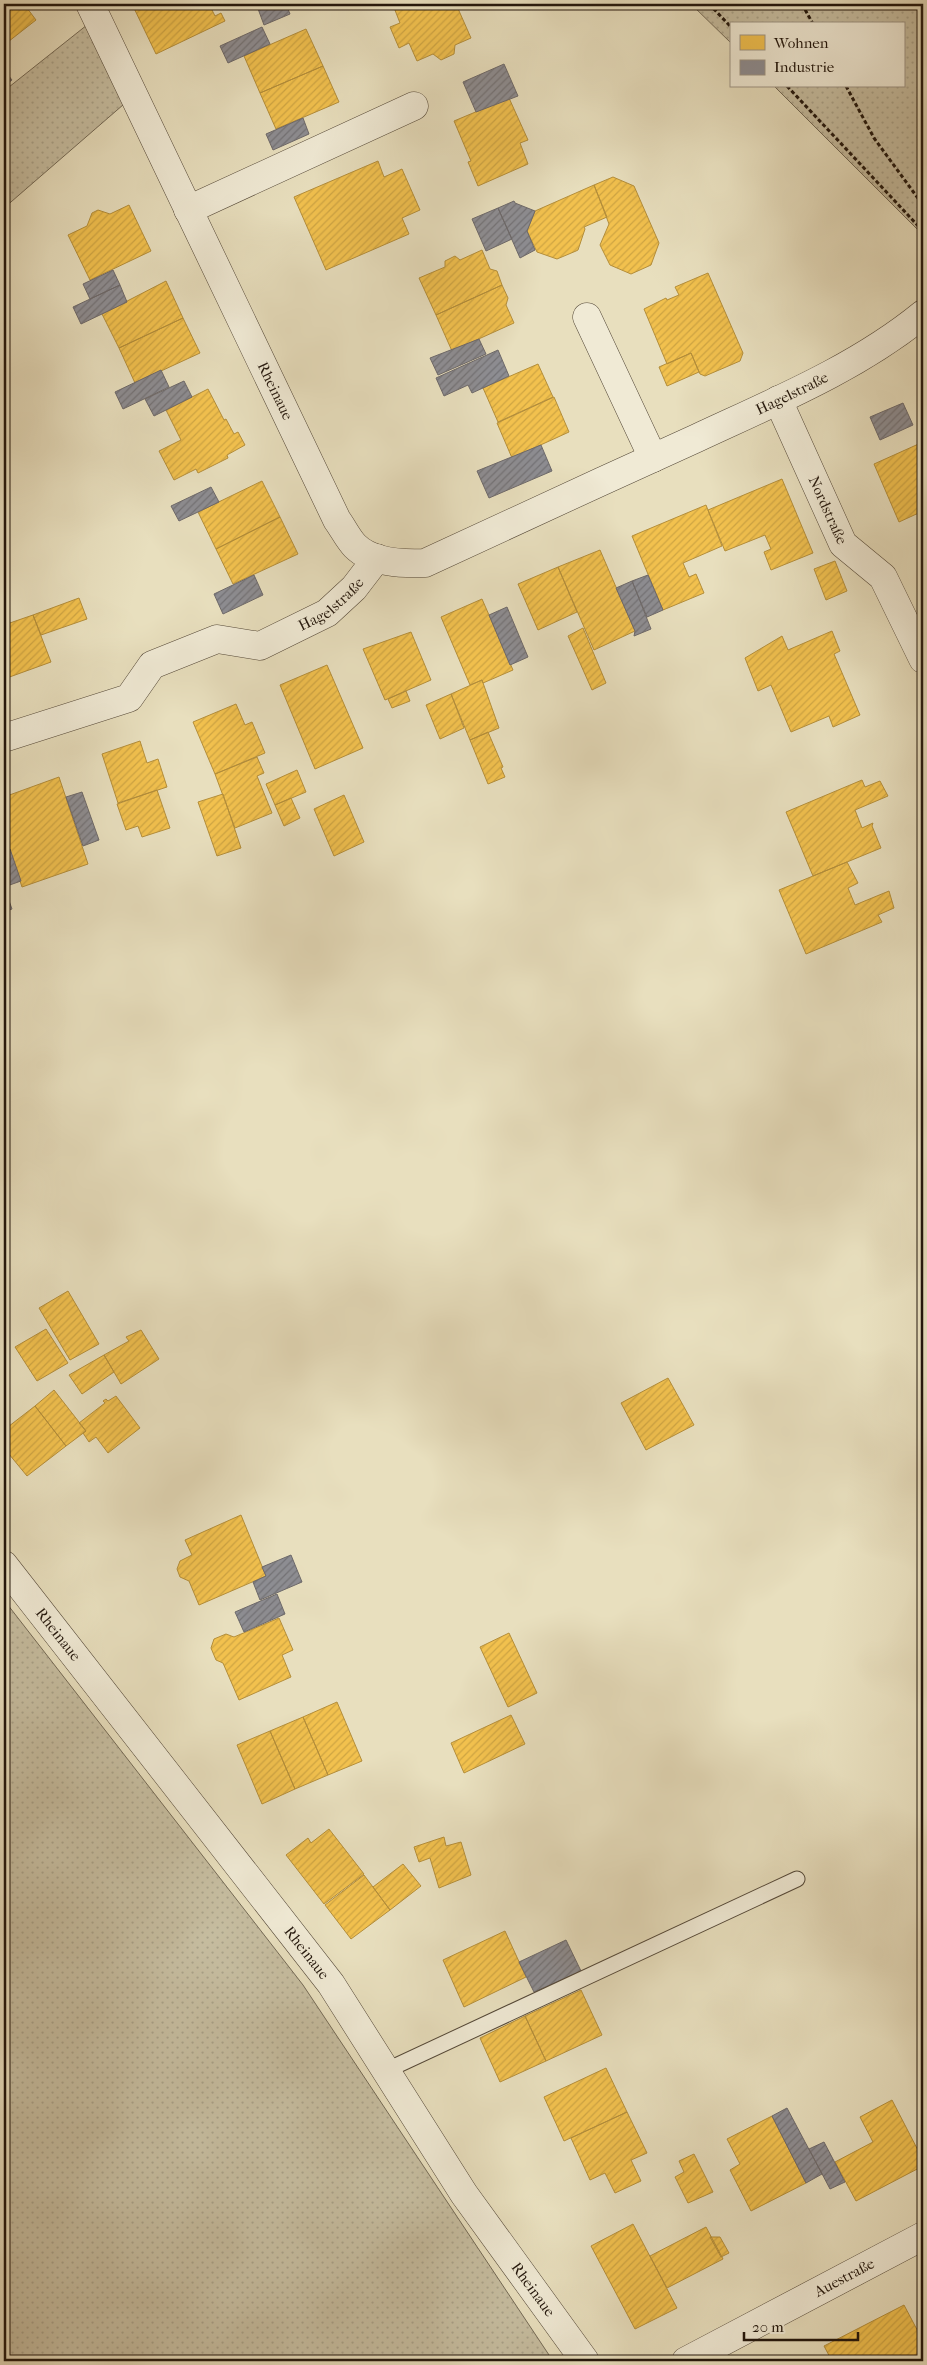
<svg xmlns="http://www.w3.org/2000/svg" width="927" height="2365" font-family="'IM FELL French Canon',serif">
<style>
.grass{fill:url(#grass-dots);stroke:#746a56}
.homes{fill:url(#homes-hatch);stroke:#b48e3a}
.industry{fill:url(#industry-hatch);stroke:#6d696a}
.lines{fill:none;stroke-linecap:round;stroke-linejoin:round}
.lane-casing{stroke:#544838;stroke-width:17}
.street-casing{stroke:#544838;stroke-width:29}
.path{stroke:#22160c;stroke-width:3;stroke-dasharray:4 2.5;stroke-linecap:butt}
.lane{stroke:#f0ead5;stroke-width:15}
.street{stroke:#f0ead5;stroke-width:28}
.labels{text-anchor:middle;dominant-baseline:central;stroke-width:5;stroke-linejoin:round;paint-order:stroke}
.street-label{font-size:15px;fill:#22160c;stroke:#f0ead5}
</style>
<defs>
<pattern id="grass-dots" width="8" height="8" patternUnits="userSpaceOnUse" patternTransform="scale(1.25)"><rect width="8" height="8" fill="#c6bda0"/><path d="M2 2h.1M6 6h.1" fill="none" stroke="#aaa289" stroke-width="1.8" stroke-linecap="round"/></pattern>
<pattern id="homes-hatch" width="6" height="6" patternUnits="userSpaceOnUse" patternTransform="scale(1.25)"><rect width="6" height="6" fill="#f2c14e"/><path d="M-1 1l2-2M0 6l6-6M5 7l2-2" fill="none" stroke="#cfa543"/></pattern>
<pattern id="industry-hatch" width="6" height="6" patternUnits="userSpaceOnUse" patternTransform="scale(1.25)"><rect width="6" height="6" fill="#8d8d92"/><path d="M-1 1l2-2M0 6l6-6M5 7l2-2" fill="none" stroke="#737276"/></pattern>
</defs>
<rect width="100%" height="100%" fill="#e8dfbe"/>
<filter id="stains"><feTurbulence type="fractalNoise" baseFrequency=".004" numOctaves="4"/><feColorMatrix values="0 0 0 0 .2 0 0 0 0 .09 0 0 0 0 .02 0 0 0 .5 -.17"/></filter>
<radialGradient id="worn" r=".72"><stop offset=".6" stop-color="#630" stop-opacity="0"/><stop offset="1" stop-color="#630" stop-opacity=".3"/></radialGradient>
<path class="grass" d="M 691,4 L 923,4 L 923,235 L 774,86 L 903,86 L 903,24 L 731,24 L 731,43 Z
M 92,21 L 131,98 L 4,208 L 4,91 Z
M 4,1600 L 303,1985 L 553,2361 L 4,2361 Z"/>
<path class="homes" d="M 4,4 L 24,4 L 36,20 L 4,45 Z
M 132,4 L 209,4 L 215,16 L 221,13 L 225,21 L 156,54 Z
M 395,4 L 456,4 L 471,38 L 455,45 L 454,54 L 441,60 L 433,54 L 417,61 L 409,43 L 399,48 L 390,27 L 400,23 L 393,5 Z
M 306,29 L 323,66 L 260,93 L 244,56 Z
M 323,66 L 339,102 L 276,129 L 260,93 Z
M 509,98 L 528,140 L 520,143 L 528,164 L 478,186 L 468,162 L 471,161 L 454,121 Z
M 378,161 L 384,177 L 402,169 L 420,210 L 402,218 L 409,234 L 326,270 L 294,197 Z
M 613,177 L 634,186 L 659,243 L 651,265 L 631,274 L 610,265 L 600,245 L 609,224 L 594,185 Z
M 594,185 L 607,217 L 584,227 L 585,229 L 578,250 L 576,251 L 557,259 L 537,252 L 527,231 L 535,211 Z
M 129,205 L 151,251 L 90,280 L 68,235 L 87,226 L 92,213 L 98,210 L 110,214 Z
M 482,250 L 490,269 L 497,271 L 502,285 L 436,315 L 419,278 L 445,267 L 445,261 L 455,256 L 460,260 Z
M 708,273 L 743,353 L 740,361 L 705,376 L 700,374 L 691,353 L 667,364 L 644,309 L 666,298 L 667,300 L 679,295 L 675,287 Z
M 166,281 L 183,318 L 119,348 L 102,314 Z
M 502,285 L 508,298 L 506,305 L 514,323 L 452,351 L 436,315 Z
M 183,318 L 200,353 L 135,383 L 119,348 Z
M 691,353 L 699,372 L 667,386 L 659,367 Z
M 538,364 L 553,397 L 498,422 L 483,388 Z
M 208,389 L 224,420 L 226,419 L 234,434 L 238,432 L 245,445 L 227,455 L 228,458 L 198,473 L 196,469 L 174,480 L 159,451 L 181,440 L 166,410 Z
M 554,397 L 569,432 L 512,458 L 497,423 Z
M 923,442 L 923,511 L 899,522 L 874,464 Z
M 782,479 L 813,553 L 771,570 L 764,552 L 771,549 L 765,535 L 725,551 L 708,510 Z
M 262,481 L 280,517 L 216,549 L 198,512 Z
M 706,505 L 722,546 L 683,563 L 689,577 L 696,574 L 704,593 L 663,610 L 632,536 Z
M 280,517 L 298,554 L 233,584 L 216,549 Z
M 600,550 L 635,631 L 594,650 L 558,567 Z
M 835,561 L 847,591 L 826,600 L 814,569 Z
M 558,567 L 577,612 L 538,630 L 518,584 Z
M 79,598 L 87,619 L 41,635 L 33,615 Z
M 482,599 L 513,670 L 483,683 L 482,680 L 470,685 L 441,617 Z
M 33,615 L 51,662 L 4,679 L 4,625 Z
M 583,628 L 606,683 L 592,690 L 568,636 Z
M 832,631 L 840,651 L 834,654 L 860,715 L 833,727 L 829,716 L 791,732 L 771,685 L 758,691 L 745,658 L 782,636 L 788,650 Z
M 411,632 L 431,680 L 385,700 L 363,649 Z
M 327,665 L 363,748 L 315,769 L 280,685 Z
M 482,680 L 499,728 L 470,740 L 451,694 Z
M 406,691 L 410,701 L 392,708 L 388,699 Z
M 451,694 L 464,728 L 440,739 L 426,705 Z
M 236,704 L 245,725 L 252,722 L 265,753 L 215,774 L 193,722 Z
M 488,732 L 503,767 L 501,768 L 505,777 L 488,784 L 470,740 Z
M 140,741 L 147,763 L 158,759 L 167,787 L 118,803 L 102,754 Z
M 257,757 L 264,773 L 257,776 L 272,813 L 235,828 L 215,774 Z
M 297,770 L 306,792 L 275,805 L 266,784 Z
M 59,777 L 88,864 L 22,887 L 4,832 L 4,797 Z
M 862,780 L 865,787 L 880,781 L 888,796 L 855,810 L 862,828 L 873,823 L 872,826 L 881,848 L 813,876 L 786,812 Z
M 157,790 L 170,828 L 142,837 L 138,826 L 126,830 L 117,804 Z
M 223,794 L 241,848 L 217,856 L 198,802 Z
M 344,795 L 364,842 L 334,856 L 314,809 Z
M 291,798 L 300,818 L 284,826 L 275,805 Z
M 847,862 L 858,883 L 848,888 L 855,905 L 889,891 L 894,908 L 878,915 L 882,922 L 806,954 L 779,890 Z
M 68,1291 L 99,1344 L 70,1360 L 39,1308 Z
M 46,1329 L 68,1363 L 37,1381 L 15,1347 Z
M 141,1330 L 159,1359 L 121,1384 L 104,1355 L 129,1341 L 126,1337 Z
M 104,1355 L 114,1372 L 82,1394 L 69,1375 Z
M 668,1378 L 694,1425 L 646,1450 L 621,1403 Z
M 54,1390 L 86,1431 L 66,1446 L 35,1406 Z
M 116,1396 L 140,1428 L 108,1453 L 96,1437 L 89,1442 L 83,1433 L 86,1431 L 79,1423 L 105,1403 L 103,1401 L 106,1399 L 108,1401 Z
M 35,1406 L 66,1446 L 27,1476 L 4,1448 L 4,1430 Z
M 241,1515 L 266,1576 L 199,1605 L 189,1581 L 180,1577 L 177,1569 L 180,1561 L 192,1555 L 185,1540 Z
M 279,1618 L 293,1650 L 282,1655 L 291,1677 L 239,1700 L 223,1663 L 216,1660 L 211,1648 L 214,1639 L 226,1634 L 234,1637 Z
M 509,1633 L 537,1693 L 508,1707 L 480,1647 Z
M 337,1702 L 362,1761 L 328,1775 L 303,1717 Z
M 511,1715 L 525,1744 L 464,1773 L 451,1743 Z
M 303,1717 L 328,1775 L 295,1789 L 270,1731 Z
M 270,1731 L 295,1789 L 262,1804 L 237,1745 Z
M 329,1829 L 364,1874 L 324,1904 L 286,1855 L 308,1838 L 311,1843 Z
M 444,1837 L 446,1846 L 461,1842 L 471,1875 L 439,1888 L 430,1858 L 419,1862 L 414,1847 Z
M 403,1864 L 421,1886 L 390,1910 L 373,1887 Z
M 364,1875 L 390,1910 L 351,1939 L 325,1905 Z
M 505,1931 L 526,1977 L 464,2007 L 443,1960 Z
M 581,1990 L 602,2035 L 546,2061 L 525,2016 Z
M 525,2016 L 546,2061 L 500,2082 L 480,2038 Z
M 606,2068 L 627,2112 L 564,2141 L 544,2097 Z
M 892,2100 L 923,2160 L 923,2166 L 856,2201 L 835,2162 L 873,2142 L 860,2117 Z
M 627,2112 L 647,2153 L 631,2160 L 641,2181 L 615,2193 L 605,2173 L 590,2180 L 571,2138 Z
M 772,2116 L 806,2183 L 751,2211 L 730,2170 L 740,2164 L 727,2139 Z
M 694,2154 L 713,2192 L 688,2203 L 675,2177 L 684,2172 L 679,2161 Z
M 633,2224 L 677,2308 L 635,2329 L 591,2246 Z
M 706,2227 L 723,2259 L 667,2288 L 650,2256 Z
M 710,2237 L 720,2237 L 729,2253 L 721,2257 Z
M 904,2305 L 923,2341 L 923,2361 L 832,2361 L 824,2346 Z"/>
<path class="industry" d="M 263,4 L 286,4 L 290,14 L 264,25 L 257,6 Z
M 262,27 L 270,44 L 228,63 L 220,46 Z
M 504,64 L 518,96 L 476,112 L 463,82 Z
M 4,70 L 12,80 L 4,86 Z
M 303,118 L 309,134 L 273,150 L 266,134 Z
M 514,201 L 515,203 L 535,211 L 527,231 L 535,250 L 520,258 L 498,208 Z
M 498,208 L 512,239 L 486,251 L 472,219 Z
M 113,270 L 120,285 L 90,299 L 83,284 Z
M 120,285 L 127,302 L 81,324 L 73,307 Z
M 479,339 L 486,354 L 438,375 L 430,358 Z
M 498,350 L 509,376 L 472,393 L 468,385 L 444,396 L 436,378 Z
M 161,370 L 169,387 L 123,409 L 115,392 Z
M 184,381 L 192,397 L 154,416 L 145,399 Z
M 903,403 L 913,425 L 880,440 L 870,417 Z
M 541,445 L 552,471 L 489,498 L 477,471 Z
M 211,487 L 219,502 L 179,521 L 171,506 Z
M 254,575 L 263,595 L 223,614 L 214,594 Z
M 648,575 L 663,610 L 647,617 L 632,581 Z
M 632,581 L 651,629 L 634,636 L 635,631 L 616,588 Z
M 507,607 L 528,657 L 510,665 L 489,615 Z
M 82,792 L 99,840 L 83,846 L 66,797 Z
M 10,849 L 21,881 L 4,887 L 4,851 Z
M 4,887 L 12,909 L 4,912 Z
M 291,1555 L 302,1582 L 260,1600 L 253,1582 L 266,1576 L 262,1567 Z
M 277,1594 L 285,1614 L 244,1632 L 235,1612 Z
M 566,1940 L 581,1971 L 534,1992 L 519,1962 Z
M 787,2108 L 822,2174 L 806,2183 L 772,2116 Z
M 824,2142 L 845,2182 L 830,2189 L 809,2149 Z"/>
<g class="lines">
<g class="lane-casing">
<path id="lane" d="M 385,2071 L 797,1879"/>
</g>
<g class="street-casing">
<g id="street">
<path id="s1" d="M 90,4 L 337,520 C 343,528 348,539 355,546 C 372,563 402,564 425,563 C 516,521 606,479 697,438 C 774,402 857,368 923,314"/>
<path d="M 188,210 L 414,106"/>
<path d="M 587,317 L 653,458"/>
<path id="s2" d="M 778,400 L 843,544 L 883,577 L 923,659"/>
<path id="s3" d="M 4,738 L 129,698 L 152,665 L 217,639 L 260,646 L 327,613 L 354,588 L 377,558"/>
<path id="s4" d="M 4,1565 L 331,1984 L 464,2194 L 585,2361"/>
<path id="s5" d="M 686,2361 L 923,2236"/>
</g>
</g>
<path class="path" d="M 709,4 L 731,27
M 802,4 L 813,24
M 787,86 L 923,231
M 846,86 L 874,138 L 923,205"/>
<use href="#lane" class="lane"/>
<use href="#street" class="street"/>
</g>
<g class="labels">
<g class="street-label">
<text stroke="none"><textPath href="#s1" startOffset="429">Rheinaue</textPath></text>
<text stroke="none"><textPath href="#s1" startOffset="1082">Hagelstraße</textPath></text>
<text stroke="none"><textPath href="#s2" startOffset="121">Nordstraße</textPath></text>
<text stroke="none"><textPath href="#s3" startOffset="368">Hagelstraße</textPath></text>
<text stroke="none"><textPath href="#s4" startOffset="88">Rheinaue</textPath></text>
<text stroke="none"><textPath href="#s4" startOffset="492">Rheinaue</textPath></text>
<text stroke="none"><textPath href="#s5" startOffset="179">Auestraße</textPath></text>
<text stroke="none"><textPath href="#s4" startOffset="898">Rheinaue</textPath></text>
</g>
</g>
<rect width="927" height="2365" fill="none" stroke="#e8dfbe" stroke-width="20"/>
<rect x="5" y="5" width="917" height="2355" fill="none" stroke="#22160c" stroke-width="2.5"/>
<rect x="10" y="10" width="907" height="2345" fill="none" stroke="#22160c"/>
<rect x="730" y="22" width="175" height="65" fill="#f0ead5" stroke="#9e9585"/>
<rect x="740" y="35" width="25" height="15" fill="#f2c14e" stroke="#9e9585"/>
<text x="774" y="48" font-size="15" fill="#22160c">Wohnen</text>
<rect x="740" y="60" width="25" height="15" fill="#8d8d92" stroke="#9e9585"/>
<text x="774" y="72" font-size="15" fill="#22160c">Industrie</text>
<path d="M744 2332v8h114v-8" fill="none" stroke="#22160c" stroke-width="2.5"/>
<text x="752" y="2332" font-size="15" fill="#22160c" stroke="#f0ead5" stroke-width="4" paint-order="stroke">20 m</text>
<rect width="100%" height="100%" filter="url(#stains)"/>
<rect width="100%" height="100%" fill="url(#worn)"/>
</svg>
